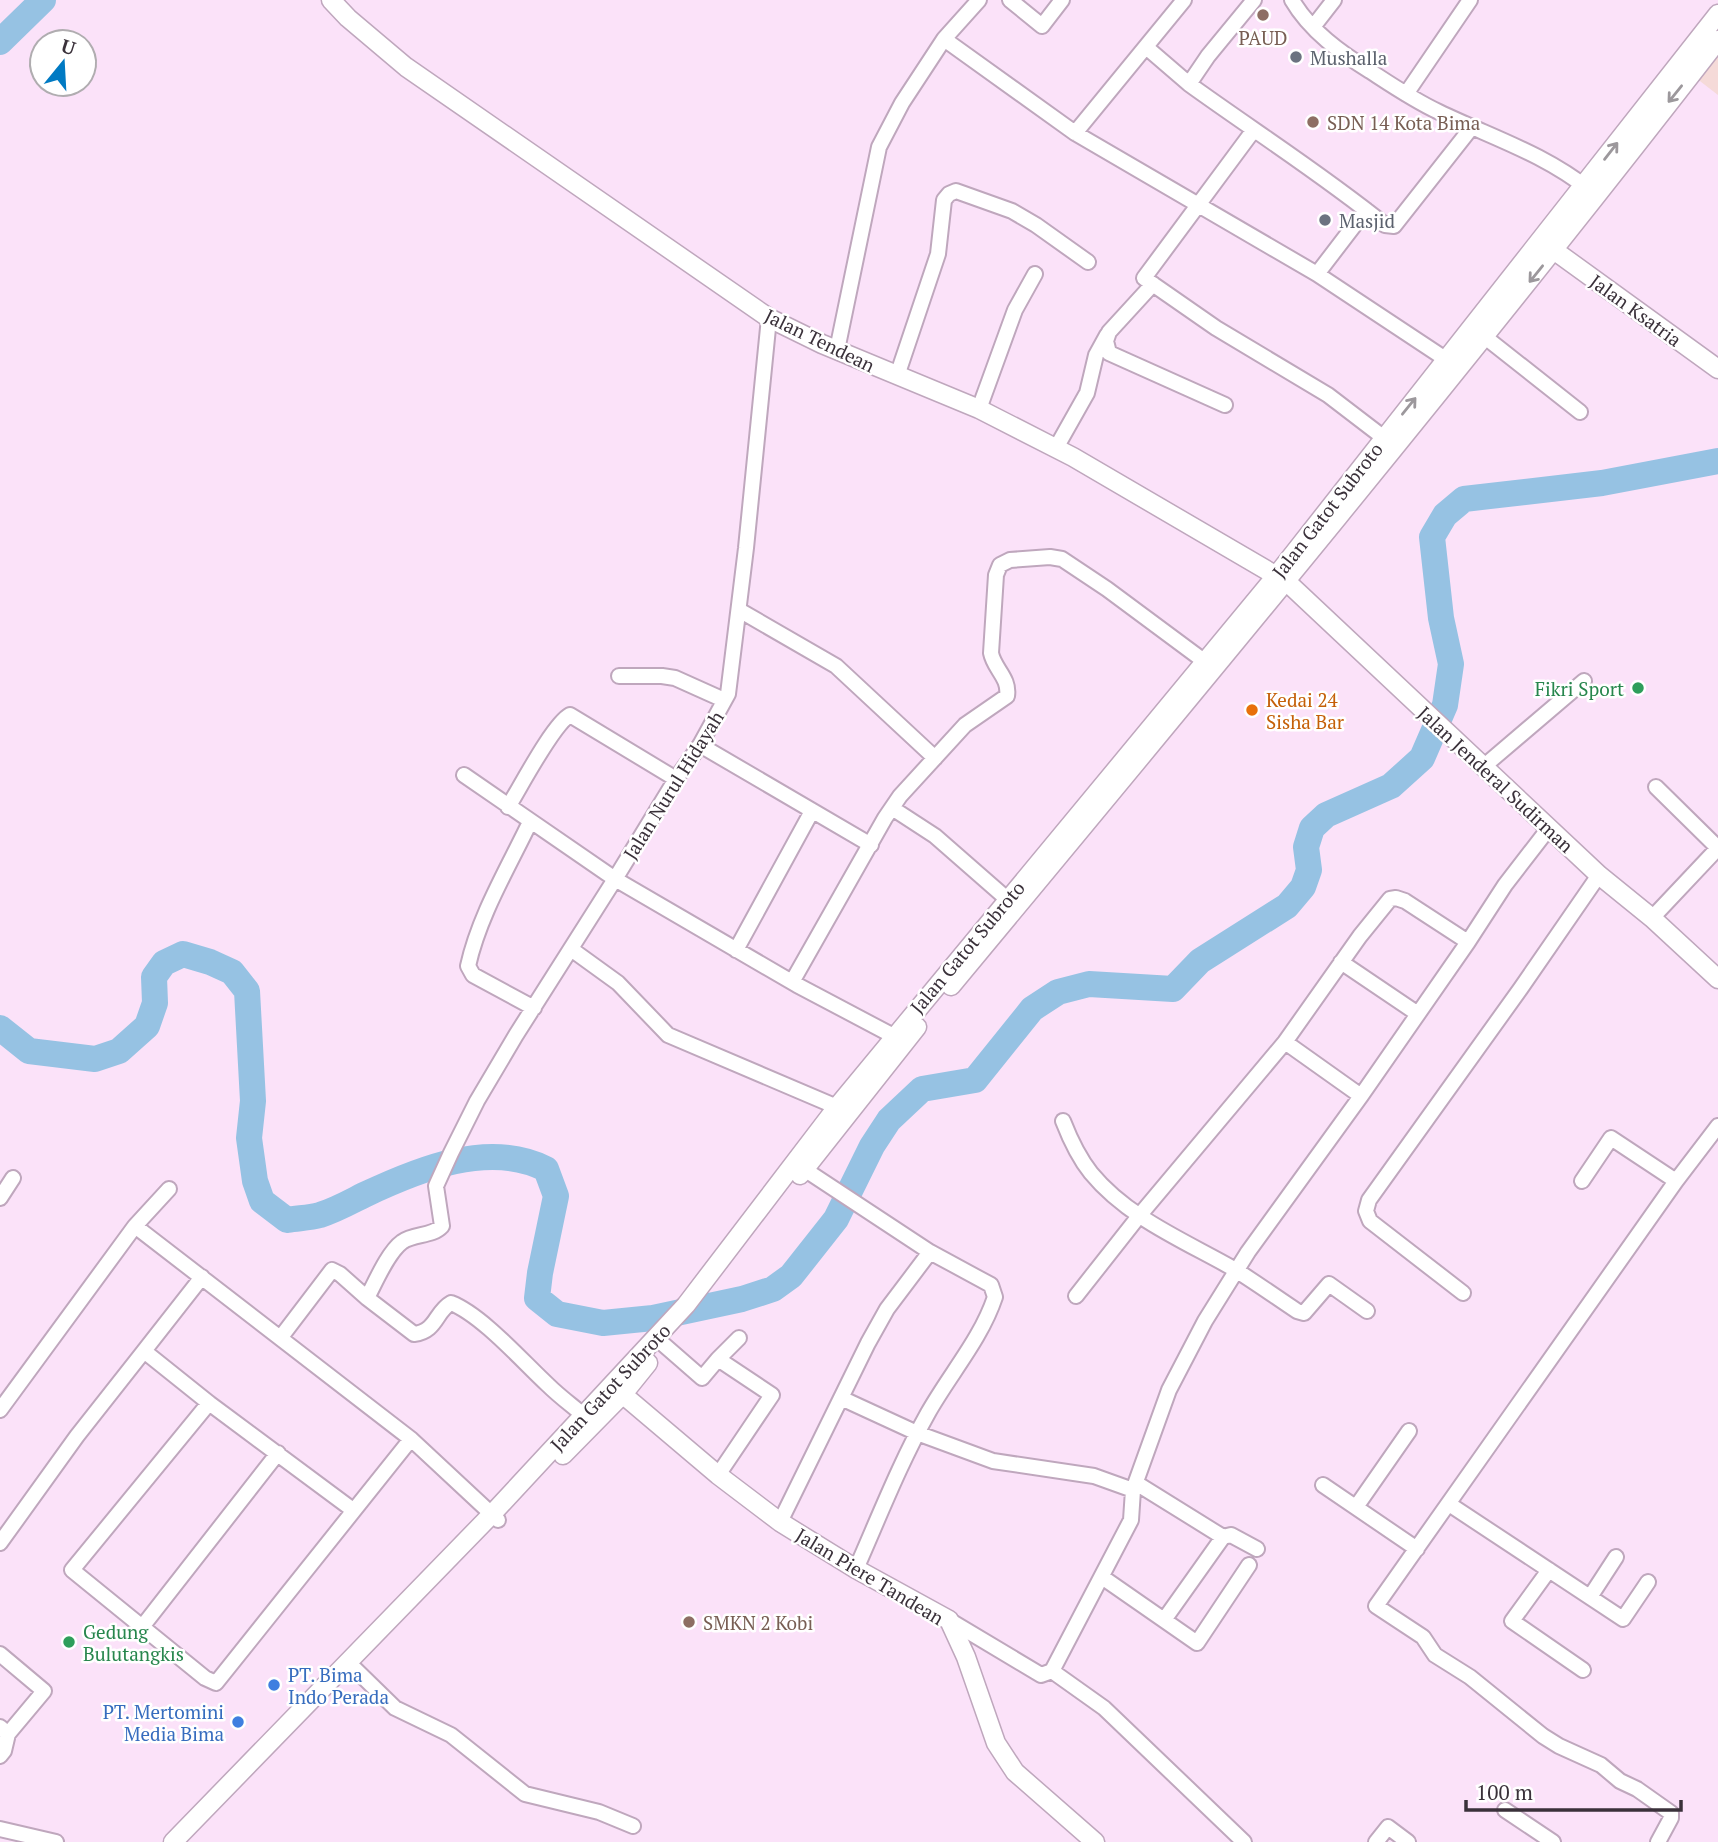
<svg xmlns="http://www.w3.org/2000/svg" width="1718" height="1842" font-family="'PT Serif',serif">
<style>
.medical{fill:#f5dad8}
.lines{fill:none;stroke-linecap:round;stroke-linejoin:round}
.river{stroke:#96c2e3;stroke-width:26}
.minor-casing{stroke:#bfa7bd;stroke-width:18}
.tertiary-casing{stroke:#bfa7bd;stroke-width:21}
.minor{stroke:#fff;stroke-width:14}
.tertiary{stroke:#fff;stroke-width:18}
.oneway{stroke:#9c989c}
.education-dot{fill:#8d6e63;stroke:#fff;stroke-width:2.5}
.worship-dot{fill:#6b7280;stroke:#fff;stroke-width:2.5}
.leisure-dot{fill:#2e9e5b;stroke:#fff;stroke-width:2.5}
.food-dot{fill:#e8710a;stroke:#fff;stroke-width:2.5}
.shop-dot{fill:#3f7fe0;stroke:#fff;stroke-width:2.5}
.labels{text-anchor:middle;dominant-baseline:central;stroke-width:5;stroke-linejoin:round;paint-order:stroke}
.education-label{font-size:19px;fill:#785e54;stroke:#fff;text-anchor:start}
.worship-label{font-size:19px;fill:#5b616d;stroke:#fff;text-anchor:start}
.street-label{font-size:19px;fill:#3a313a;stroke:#fff}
.leisure-label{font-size:19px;fill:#27864d;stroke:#fff;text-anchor:end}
.food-label{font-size:19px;fill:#c56008;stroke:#fff;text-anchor:start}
.shop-label{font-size:19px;fill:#366cbe;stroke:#fff;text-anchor:start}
</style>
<rect width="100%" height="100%" fill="#fbe2f9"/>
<path class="medical" d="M 1718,51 L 1718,95 L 1696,78 Z"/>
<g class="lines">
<path class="river" d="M 0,42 L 43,0
M 0,1028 L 29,1051 L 95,1059 L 119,1051 L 147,1026 L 155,1003 L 154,977 L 164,963 L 183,954 L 210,962 L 232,972 L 247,991 L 253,1101 L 249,1138 L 255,1181 L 262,1201 L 287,1220 C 298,1218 309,1218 320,1215 C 336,1210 350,1202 364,1195 C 419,1169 489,1140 546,1169 L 556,1196 L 540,1273 L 537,1298 L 557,1314 L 603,1323 L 653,1318 L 742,1299 L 773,1289 L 791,1276 L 836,1219 L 872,1146 L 889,1120 L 922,1089 L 975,1080 L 1032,1009 L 1058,992 L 1089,984 L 1173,989 L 1200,961 L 1287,906 L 1303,887 L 1309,870 L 1306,847 L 1312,828 L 1326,815 L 1391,786 L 1422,758 L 1445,705 L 1451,664 L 1441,618 L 1432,537 L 1445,515 L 1464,499 L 1602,483 L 1718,461"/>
<g class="minor-casing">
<path id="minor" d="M 979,0 L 944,39 L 1075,133 L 1317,274 L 1453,364
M 1010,0 L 1042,26 L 1062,0
M 1254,0 L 1208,56 L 1189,84 C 1254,131 1322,174 1385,225 L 1394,226 L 1472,127
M 1292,0 C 1310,31 1341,53 1370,71 C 1393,86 1415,101 1439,112 C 1493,138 1543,153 1591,191
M 1313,27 L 1334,0
M 1146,47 L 1189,84
M 1406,94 L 1470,0
M 1253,131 L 1144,278 L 1216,328 L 1328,395 L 1392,444
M 1075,133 L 1184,0
M 1317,274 L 1366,210
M 1153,284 L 1109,332 L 1106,341 L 1109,353 L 1225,405
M 769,318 L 746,548 L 728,694 L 700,745 L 676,779 L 615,879 L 797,985 L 903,1041
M 1485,337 L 1580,412
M 837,350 L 879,147 L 902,103 L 944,39
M 897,376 L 938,254 L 944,200 L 949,194 L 956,191 L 1012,211 L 1036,225 L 1088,262
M 979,409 L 1015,310 L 1035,274
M 1056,448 L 1087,393 L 1096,355 L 1107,335
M 739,610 L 836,666 L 935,758
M 619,676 L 662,676 L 675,678 L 724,700
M 700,745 L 871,845
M 1483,767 L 1584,681
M 508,807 C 520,788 553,724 570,715 L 676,779
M 892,808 L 935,836 L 1007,899
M 530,822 C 508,868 479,916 468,966 L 473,975 L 534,1008
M 1652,918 L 1718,848 L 1656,787
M 571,949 L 618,983 L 668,1035 L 837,1107
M 736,950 L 812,811
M 1341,962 L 1418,1014
M 792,982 L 885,818 L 900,796 L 965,725 L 1007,696 C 1010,678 994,669 991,653 L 996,575 L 1000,565 L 1010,560 L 1050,557 L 1062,559 L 1107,589 L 1204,661
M 1285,1042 L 1361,1096
M 1063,1121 C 1070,1139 1079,1158 1091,1173 C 1128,1218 1185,1241 1234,1269 C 1255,1282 1276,1297 1297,1311 L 1304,1313 L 1329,1284 L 1367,1311
M 804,1169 L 930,1252 L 991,1285 L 995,1297 C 981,1339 950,1374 928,1413 C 900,1463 879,1517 856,1569
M 1582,1181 L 1611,1138 L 1676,1181
M 0,1198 L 13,1178
M 135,1226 L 169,1189
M 202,1277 L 144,1351 L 209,1403 L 353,1510
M 1463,1293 L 1370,1221 L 1366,1211 L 1369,1200 L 1521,988 L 1599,875
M 1076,1296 L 1139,1216 L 1285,1042 L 1360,936 L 1390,899 L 1396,898 L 1405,901 L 1468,942
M 367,1298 C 375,1283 388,1252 402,1242 C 414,1233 432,1237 442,1226 L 436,1186 L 451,1153 L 477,1101 L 516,1035 L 615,879 L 464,775
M 281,1337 L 332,1270 L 340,1274 L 367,1298 L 414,1334 C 437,1331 435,1312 451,1303 C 482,1315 523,1362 548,1385 C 561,1398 577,1409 590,1421
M 663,1344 L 702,1378 L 718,1359 L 772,1395 L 718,1475
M 718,1359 L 739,1338
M 841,1398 L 917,1433 L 993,1461 L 1094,1476 L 1133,1490
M 209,1403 L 72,1570 L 205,1678 L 216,1683 L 411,1439
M 0,1410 L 135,1226 L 411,1439 L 498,1520
M 1136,1483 L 1223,1537 L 1231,1535 L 1257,1549
M 1323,1485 L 1417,1549
M 1449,1504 L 1623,1619 L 1648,1582
M 1356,1507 L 1409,1431
M 780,1522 L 868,1343 L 887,1309 L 930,1252
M 0,1543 L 77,1436 L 144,1351
M 1549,1570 L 1512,1621 L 1583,1670
M 1102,1577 L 1197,1643 L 1249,1565
M 1590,1597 L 1616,1557
M 949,1620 L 1041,1675 L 1052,1671 L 1131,1520 L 1133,1490 L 1169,1390 L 1205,1321 L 1248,1252 L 1361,1096 L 1468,942 L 1505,885 L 1549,828
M 1164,1620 L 1223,1537
M 142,1627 L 278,1453
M 0,1654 L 44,1691 L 8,1734 L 0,1727
M 355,1669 L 395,1708 L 451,1735 L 525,1794 L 599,1812 L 633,1826
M 1052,1671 L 1104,1708 L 1244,1842
M 0,1756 L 4,1751 L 8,1734
M 1505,1810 L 1553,1842
M 0,1829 L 56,1842
M 1376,1842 L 1388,1827 L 1408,1842
M 1658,1842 L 1671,1818 L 1671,1813 L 1637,1789 L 1620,1781 L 1601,1765 L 1559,1746 L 1543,1736 L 1470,1677 L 1435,1655 L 1423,1637 L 1376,1606 L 1676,1181 L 1718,1126"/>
</g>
<g class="tertiary-casing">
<path id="tertiary" d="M 331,0 L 348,18 L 406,67 L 769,318 L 822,344 L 979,409 L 1073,457 L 1287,582 L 1599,875 L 1652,918 L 1718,979
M 1555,251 L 1718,369
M 951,986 C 1210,674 1469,362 1718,40
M 800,1175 L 917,1027
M 614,1387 L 718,1475 L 780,1522 L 856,1569 L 949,1620 L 966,1657 L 996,1743 L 1015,1772 L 1095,1842
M 563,1455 L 623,1394 L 648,1363
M 173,1842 L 492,1514 L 686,1305 L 837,1107 L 1276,576 L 1718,14"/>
</g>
<use href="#minor" class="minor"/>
<use href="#tertiary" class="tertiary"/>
</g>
<defs><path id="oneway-shaft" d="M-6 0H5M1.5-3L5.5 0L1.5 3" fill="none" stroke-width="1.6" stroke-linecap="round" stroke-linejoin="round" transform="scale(1.75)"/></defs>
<g class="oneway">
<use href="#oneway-shaft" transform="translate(1675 94) rotate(129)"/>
<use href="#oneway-shaft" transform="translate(1611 151) rotate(-52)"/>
<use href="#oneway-shaft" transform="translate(1536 274) rotate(129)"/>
<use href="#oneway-shaft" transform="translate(1409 406) rotate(-51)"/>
</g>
<g class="education-dot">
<circle cx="1263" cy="15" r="7"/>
<circle cx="1313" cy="122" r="7"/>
<circle cx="689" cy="1622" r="7"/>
</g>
<g class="worship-dot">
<circle cx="1296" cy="57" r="7"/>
<circle cx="1325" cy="220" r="7"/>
</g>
<g class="leisure-dot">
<circle cx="1638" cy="688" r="7"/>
<circle cx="69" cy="1642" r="7"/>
</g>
<circle class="food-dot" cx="1252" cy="710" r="7"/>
<g class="shop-dot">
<circle cx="274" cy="1685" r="7"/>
<circle cx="238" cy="1722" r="7"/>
</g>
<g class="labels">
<g class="education-label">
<text x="1263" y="37" text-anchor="middle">PAUD</text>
<text x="1327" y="122">SDN 14 Kota Bima</text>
<text x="703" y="1622">SMKN 2 Kobi</text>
</g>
<g class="worship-label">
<text x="1310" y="57">Mushalla</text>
<text x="1339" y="220">Masjid</text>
</g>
<g class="street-label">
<text transform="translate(1636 310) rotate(36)">Jalan Ksatria</text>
<text transform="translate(820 340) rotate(26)">Jalan Tendean</text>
<text transform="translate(1327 510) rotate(-52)">Jalan Gatot Subroto</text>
<text transform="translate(1496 779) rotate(43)">Jalan Jenderal Sudirman</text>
<text transform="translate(673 785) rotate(-58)">Jalan Nurul Hidayah</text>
<text transform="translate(967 947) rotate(-50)">Jalan Gatot Subroto</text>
<text transform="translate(610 1387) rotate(-47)">Jalan Gatot Subroto</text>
<text transform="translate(870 1576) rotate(31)">Jalan Piere Tandean</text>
</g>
<g class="leisure-label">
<text x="1624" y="688">Fikri Sport</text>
<text x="83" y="1631" text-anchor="start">Gedung<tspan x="83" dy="22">Bulutangkis</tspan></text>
</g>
<g class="food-label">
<text x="1266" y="699">Kedai 24<tspan x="1266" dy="22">Sisha Bar</tspan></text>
</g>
<g class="shop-label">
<text x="288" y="1674">PT. Bima<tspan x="288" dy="22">Indo Perada</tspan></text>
<text x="224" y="1711" text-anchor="end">PT. Mertomini<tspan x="224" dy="22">Media Bima</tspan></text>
</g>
</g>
<g transform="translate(63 63) rotate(18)"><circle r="33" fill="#ffffff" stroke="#b0adb0" stroke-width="2"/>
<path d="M0-5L12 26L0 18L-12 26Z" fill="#007ac3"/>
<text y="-10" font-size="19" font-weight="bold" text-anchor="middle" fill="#3a313a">U</text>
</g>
<path d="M1466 1800v10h215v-10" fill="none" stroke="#3a313a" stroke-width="3.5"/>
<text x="1476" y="1800" font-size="21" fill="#3a313a" stroke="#ffffff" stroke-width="5" paint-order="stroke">100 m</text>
</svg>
